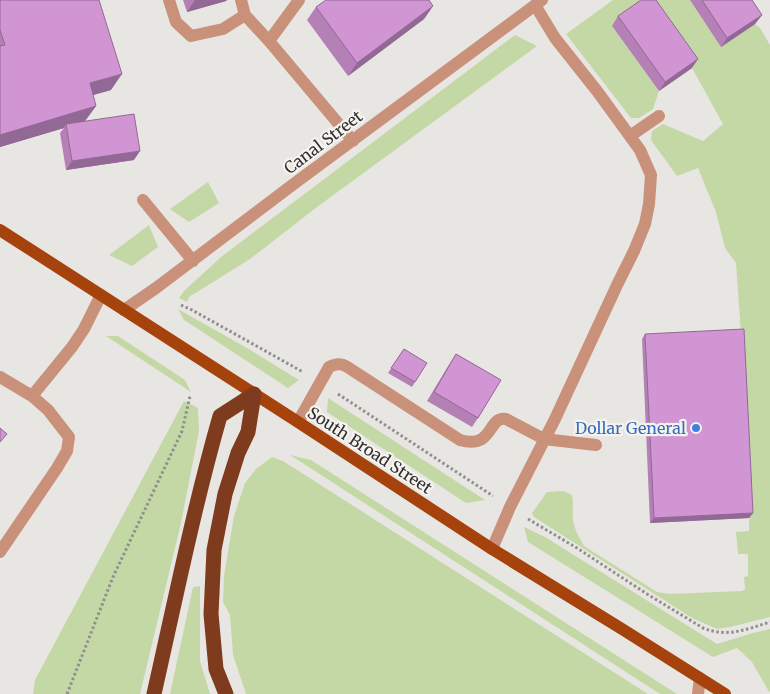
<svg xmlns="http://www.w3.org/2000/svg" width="770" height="694" font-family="Merriweather,serif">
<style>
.green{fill:#c4d8a5}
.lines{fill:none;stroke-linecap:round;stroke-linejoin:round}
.path{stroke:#918f8d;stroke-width:3;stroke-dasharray:2.5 2.5;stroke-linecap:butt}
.minor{stroke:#c99179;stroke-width:12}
.major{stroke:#a6420b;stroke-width:12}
.highway{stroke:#7e3b1d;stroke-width:15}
.wall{fill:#b480b6}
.shaded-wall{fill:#926894}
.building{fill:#d195d4;stroke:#926894}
.shop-dot{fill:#3f7fe0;stroke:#f5f3ef;stroke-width:2}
.labels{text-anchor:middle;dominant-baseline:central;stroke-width:4.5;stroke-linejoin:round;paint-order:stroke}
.street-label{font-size:16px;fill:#302f2e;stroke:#f5f3ef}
.shop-label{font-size:16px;fill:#366cbe;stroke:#f5f3ef;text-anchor:end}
</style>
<rect width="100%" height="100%" fill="#e8e6e2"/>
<path class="green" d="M 613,0 L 690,0 L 721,46 L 755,24 L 760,28 L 770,45 L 770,617 L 730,627 L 717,629 L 692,618 L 534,517 L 532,513 L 547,492 L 564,491 L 572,495 C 574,504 572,510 573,519 C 574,529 579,537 584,546 L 657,592 L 670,594 L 742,591 L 745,589 L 744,577 L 748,576 L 748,554 L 738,554 L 736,532 L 749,531 L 749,518 L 741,334 L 736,263 L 725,248 L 716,212 L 698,168 L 677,176 L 651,140 L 652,131 L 663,124 L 703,141 L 723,124 L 692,68 L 612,26 L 659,91 L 653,109 L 639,118 L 631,118 L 566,34 Z
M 515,35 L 537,46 L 317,207 L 250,259 L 189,297 L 187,302 L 179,298 L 184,291 L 221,257 Z
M 208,182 L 219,203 L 189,222 L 170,209 Z
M 149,225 L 158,247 L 132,266 L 109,255 Z
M 178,309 L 247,348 L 299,380 L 288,388 L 184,320 Z
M 106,336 L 118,336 L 185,380 L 191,392 Z
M 328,398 L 485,500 L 466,503 L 327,412 Z
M 184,401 L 198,408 L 199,431 L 181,523 L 140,694 L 33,694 L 35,680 Z
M 290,455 L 311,460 L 677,694 L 660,694 Z
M 272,457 L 283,461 L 648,694 L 246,694 L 233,655 L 230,615 L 223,602 L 224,576 L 234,516 L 245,483 L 256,469 Z
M 524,527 L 545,537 L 717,644 L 753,633 L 770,629 L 770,692 L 768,690 L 752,662 L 737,648 L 713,657 L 528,542 Z
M 200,586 L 200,661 L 210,694 L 170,694 L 193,587 Z"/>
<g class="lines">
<path class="path" d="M 181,305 L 192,310 L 303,372
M 338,394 L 493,496
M 528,519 L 577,548 L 647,594 L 703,628 C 728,638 747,629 770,622
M 67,694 L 113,577 L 182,431 L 190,396"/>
<path class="minor" d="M 169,0 L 176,22 L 191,36 L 223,29 L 245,15 L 241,0
M 245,15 L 269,41 L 353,141
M 269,41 L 299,0
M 630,136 L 659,116
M 143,200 L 193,261
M 124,310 L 156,288 L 291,186 L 542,0
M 0,377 L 32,396
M 298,422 L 329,367 C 338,362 344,364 352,370 L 460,440 C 494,450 487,416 506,419 L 544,439 L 596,445
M 492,549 L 510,507 L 555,419 L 618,283 L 634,251 L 645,224 L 649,204 L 651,175 L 640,150 L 597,91 L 555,38 L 535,5
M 0,552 L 57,468 L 67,451 L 69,437 L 48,410 L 32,396 L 72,347 L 84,329 L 101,295
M 698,694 L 700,678"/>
<path class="major" d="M 0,230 L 298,422 L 492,549 L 622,629 L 725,694"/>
<path class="highway" d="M 154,694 C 175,601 194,507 220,416 L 254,394
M 226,694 L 216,669 L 211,614 L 214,550 L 225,494 L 238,453 L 248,432 L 254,394"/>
</g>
<path class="wall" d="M 0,0 L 111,90 L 93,95 L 96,106 L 85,121 L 134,160 L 66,170 L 60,133 L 64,128 L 0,147 Z
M 183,0 L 227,0 L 226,1 L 187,12 Z
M 690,0 L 752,0 L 762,15 L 755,24 L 721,47 Z
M 433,6 L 424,19 L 348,76 L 307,20 L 316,7 Z
M 618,16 L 692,68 L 659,91 L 612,26 Z
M 645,334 L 753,513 L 749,518 L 650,523 L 642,339 Z
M 404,349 L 415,382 L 412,387 L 388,373 Z
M 456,354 L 478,418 L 472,427 L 427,401 L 450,363 Z"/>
<path class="shaded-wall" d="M 195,0 L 227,0 L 226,1 L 187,12 Z
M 433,6 L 424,19 L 348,76 L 357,63 Z
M 762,15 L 755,24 L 721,47 L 727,38 Z
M 698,59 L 692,68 L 659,91 L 665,82 Z
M 122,74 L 111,90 L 79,99 L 90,83 Z
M 96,106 L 85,121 L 66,124 L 64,128 L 0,147 L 0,135 Z
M 140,151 L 134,160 L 66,170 L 72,161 Z
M 753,513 L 749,518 L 650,523 L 654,518 Z"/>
<path class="building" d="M 0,0 L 99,0 L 122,74 L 90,83 L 96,106 L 0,135 L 0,46 L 5,45 L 0,30 Z
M 326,0 L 429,0 L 433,6 L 357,63 L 316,7 Z
M 641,0 L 656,0 L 698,59 L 665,82 L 618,16 Z
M 702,0 L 752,0 L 762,15 L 727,38 Z
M 134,114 L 140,151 L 72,161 L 66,124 Z
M 744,329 L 753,513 L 654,518 L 645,334 Z
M 404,349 L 427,363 L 415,382 L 391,368 Z
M 456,354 L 501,380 L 478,418 L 434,392 Z
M 0,428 L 7,434 L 0,442 Z"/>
<circle class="shop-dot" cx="696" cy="428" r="5"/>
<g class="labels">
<g class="street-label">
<text transform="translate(323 142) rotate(-37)">Canal Street</text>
<text transform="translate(370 450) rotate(33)">South Broad Street</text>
</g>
<g class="shop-label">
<text x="686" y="428">Dollar General</text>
</g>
</g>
</svg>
